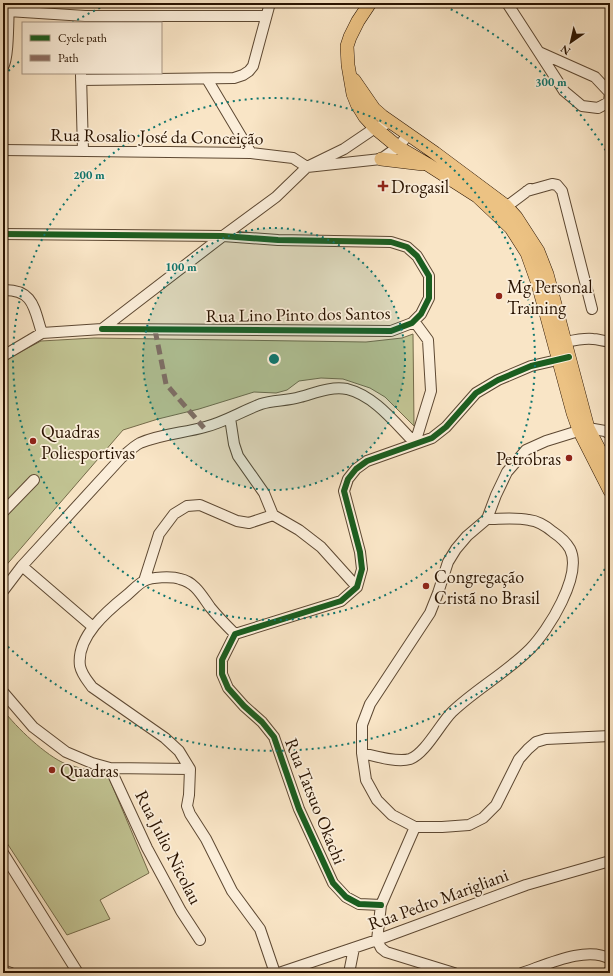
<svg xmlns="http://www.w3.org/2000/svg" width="613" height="976" font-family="'EB Garamond',serif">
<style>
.green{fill:#c1c392;stroke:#756b4a}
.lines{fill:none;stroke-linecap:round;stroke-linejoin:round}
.minor-casing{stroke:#5d4832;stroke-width:12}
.major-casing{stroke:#291301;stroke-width:14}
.minor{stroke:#fbeeda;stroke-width:10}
.major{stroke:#ecc283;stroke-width:13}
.quiet{stroke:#8d6e63;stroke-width:5;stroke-dasharray:10 5;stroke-linecap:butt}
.cycleway-casing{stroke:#fbeeda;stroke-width:8}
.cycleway{stroke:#1b5e20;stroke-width:6}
.ring{fill:none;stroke:#0f766e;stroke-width:2;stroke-dasharray:2 4}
.poi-dot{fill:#8f2418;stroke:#fbeeda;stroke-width:1.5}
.labels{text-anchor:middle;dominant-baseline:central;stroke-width:3.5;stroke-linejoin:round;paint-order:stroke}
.street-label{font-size:18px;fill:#291301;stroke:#fbeeda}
.poi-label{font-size:18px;fill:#291301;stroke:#fbeeda;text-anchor:start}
.centre{fill:#0f766e;stroke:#fbeeda;stroke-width:2}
.ring-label{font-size:12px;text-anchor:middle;font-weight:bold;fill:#0f766e;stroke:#fbeeda;stroke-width:3.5;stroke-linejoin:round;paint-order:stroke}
</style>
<rect width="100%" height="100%" fill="#f9e5c6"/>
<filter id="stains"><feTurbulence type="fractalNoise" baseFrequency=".005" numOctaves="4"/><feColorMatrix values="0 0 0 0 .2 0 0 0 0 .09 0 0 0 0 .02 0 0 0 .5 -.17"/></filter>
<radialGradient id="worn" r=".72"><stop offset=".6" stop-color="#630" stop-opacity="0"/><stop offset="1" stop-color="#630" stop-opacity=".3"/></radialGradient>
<path class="green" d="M 413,334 L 414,426 L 385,397 L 370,388 L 343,379 L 321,378 L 299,381 L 287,390 L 276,393 L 254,392 L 199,409 L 158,419 L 123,430 L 3,569 L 3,361 L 41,341 L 94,338 L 366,342 L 402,338 Z
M 3,710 C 16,727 46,756 66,764 C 79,768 92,771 105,774 L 109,778 L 149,873 L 100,900 L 110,919 L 67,935 L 3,837 Z"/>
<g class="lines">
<g class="minor-casing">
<path id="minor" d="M 507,3 L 564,91 L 582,106 L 598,108 L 609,102 L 610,93 L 595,77 L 539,52
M 8,11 L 85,16 L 266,16
M 3,67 C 9,58 8,16 9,3
M 81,75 L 83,151
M 207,79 L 251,153
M 81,80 L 234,78 L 243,75 L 249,71 L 253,66 L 270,3
M 3,150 L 251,153 L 293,158 L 307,167 L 381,159 L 398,147 L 408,135
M 527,191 L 552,184 L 557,185 L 562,191 L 592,309
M 502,210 L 530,189
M 3,234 L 223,236 L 278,240 L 391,242 L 407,247 L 417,256 L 429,276 L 429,298 L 421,314 L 412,323 L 391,331 L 102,329
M 3,290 C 34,289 34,309 42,333
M 414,321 L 428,340 L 431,391 L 415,443
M 566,342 C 575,340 584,338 593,339 C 599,339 604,342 610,341
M 3,356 L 42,333 L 102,329 L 223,236 L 276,197 L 307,167 L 344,149 L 375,128 L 391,122
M 230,418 L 234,444 L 238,456 L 264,493 L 273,515
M 610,434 L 605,431 L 588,428 L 546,441 L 526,450 L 507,472 L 496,495 L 487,519 L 467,536 L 456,549 L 448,562 L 438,593 L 430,613 L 370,704 L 362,725 L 362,753 L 366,780 L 377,800 L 392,815 L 415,827 L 442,827 L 469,825 L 483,818 L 496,805 L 519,759 L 528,749 L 536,742 L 546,739 L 610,736
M 3,512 L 34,480
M 273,515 L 299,530 L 321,547 L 357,587
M 22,566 L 93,627
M 144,581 L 159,534 L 174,514 L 187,506 L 200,505 L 237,521 L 249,523 L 273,515
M 3,591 L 22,566 L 121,458 C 127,453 134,446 140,443 C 161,434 184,433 205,427 C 225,422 242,411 261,404 C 273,400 287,401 300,397 C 315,393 331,386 347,389 C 375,396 395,423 415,443
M 235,634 C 227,626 218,617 210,607 C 202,596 195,582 180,579 C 172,576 151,577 144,581 C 138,584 132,591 127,595 C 107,611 76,637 80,666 C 82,675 87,680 92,687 L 165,738 L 179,751 L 190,769 L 189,795 L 187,806 L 190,814 L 206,839 L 232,891 L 260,929 L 275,973
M 3,692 L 33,727 L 66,752 L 92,763 L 110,768 L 190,769
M 362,753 C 375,756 397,763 410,759 C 425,754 440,724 452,712 C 476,689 506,673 530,649 C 548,631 583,575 570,549 C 566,542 559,536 553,532 C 546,526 538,521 529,520 C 516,517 500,519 487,519
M 110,768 L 147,848 L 181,911 L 200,940
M 415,827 L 381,905 L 377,940 L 381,948 L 386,952 L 454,973
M 3,853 L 78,973
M 381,905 L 359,904 L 346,897 L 333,883 L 299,809 L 274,737 L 262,722 L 244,706 L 228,688 L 222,674 L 222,660 L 235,634 L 341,601 L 357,587 L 362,569 L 360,552 L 344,491 L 348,479 L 356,469 L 367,461 L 432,438 L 446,427 L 476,393 L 498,380 L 531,366 L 566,358
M 3,970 L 11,973
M 279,973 L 377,940 L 526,885 L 610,861
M 349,973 L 354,948
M 522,973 C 546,965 587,945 610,959
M 608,973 L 610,970"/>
</g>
<g class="major-casing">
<path id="major" d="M 370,3 L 358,21 L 350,37 L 347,46 L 348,65 L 353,94 L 357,104 L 365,117 L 375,128 L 398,147 L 427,164 L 477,196 L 511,228 L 527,253 L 538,284 L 573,413 L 579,430 L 610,491
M 354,80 L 374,109 L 382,116 L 435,153 L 506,206 L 516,217 L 538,251 L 547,274 L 588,428 L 610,470
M 381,159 L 423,164"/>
</g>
<use href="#minor" class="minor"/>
<use href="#major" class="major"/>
<path class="quiet" d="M 155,330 L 166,384 L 204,428"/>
<g class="cycleway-casing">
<path id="cycleway" d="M 3,234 L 223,236 L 278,240 L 391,242 L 407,247 L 417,256 L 429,276 L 429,298 L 421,314 L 412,323 L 391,331 L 102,329
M 381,905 L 359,904 L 346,897 L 333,883 L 299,809 L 274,737 L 262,722 L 244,706 L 228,688 L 222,674 L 222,660 L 235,634 L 341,601 L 357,587 L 362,569 L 360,552 L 344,491 L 348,479 L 356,469 L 367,461 L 432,438 L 446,427 L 476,393 L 498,380 L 531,366 L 569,357"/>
</g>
<use href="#cycleway" class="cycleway"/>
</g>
<circle cx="274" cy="359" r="131" fill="#0f766e" fill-opacity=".12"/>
<g class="ring">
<circle cx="274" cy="359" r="131"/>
<circle cx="274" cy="359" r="261"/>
<path d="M608 564A392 392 0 0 1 4 643M4 75A392 392 0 0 1 22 59M72 23A392 392 0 0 1 108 4M440 4A392 392 0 0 1 608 154"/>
</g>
<g class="poi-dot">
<path d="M381 180h4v4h4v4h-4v4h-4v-4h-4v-4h4z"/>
<circle cx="499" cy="296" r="4"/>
<circle cx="33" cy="441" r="4"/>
<circle cx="569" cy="458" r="4"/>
<circle cx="426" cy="586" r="4"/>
<circle cx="52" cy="770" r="4"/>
</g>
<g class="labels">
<g class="street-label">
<text transform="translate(157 136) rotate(1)">Rua Rosalio José da Conceição</text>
<text transform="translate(298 314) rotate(-1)">Rua Lino Pinto dos Santos</text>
<text transform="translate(316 801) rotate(68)">Rua Tatsuo Okachi</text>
<text transform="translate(169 847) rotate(63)">Rua Julio Nicolau</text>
<text transform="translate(438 899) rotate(-20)">Rua Pedro Marigliani</text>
</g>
<g class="poi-label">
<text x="391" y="186">Drogasil</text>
<text x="507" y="286">Mg Personal<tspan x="507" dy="21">Training</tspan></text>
<text x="41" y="431">Quadras<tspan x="41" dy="21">Poliesportivas</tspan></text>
<text x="561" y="458" text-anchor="end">Petrobras</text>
<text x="434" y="576">Congregação<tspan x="434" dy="21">Cristã no Brasil</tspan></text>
<text x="60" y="770">Quadras</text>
</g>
</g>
<circle cx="274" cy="359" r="6" class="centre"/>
<g class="ring-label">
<text x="551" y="86">300 m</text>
<text x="89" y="179">200 m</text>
<text x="181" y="271">100 m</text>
</g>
<rect width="613" height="976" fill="none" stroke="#f9e5c6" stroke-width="16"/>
<rect x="4" y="4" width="605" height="968" fill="none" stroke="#291301" stroke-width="2"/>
<rect x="8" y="8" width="597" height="960" fill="none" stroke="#291301"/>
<rect x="22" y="22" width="140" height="52" fill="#fbeeda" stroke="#a79683"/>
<rect x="30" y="35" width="20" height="6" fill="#1b5e20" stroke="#a79683"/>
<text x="58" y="42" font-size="12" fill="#291301">Cycle path</text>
<rect x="30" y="55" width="20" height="6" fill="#8d6e63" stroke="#a79683"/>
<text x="58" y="62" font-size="12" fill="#291301">Path</text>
<g transform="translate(571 42) rotate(214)" stroke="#fbeeda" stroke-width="3" paint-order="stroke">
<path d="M0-3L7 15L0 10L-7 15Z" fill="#291301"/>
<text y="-6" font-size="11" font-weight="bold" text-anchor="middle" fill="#291301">N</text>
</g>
<rect width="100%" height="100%" filter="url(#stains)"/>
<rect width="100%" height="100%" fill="url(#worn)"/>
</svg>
